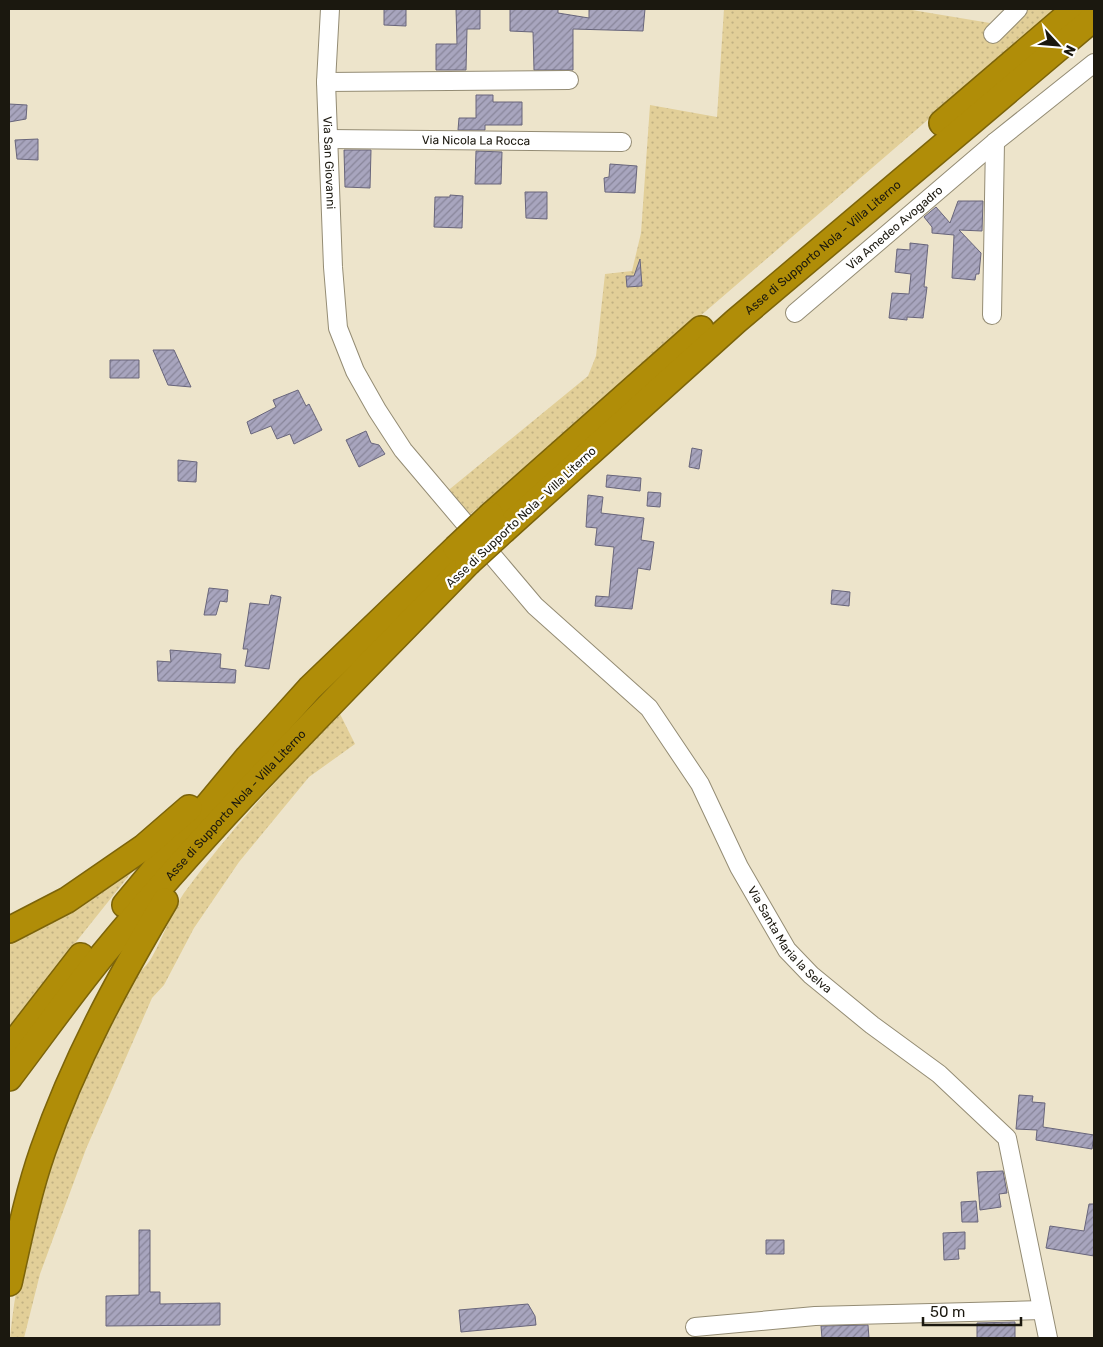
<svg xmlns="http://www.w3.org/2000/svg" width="1103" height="1347" font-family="Rubik,sans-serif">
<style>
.grass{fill:url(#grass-dots)}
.building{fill:url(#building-hatch);stroke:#68657b}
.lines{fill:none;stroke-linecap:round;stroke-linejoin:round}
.minor-casing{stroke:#948c74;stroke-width:20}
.highway-casing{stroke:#7c640a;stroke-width:28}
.minor{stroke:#fff;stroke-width:18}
.highway{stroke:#b08d08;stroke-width:25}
.highway-bridge-casing{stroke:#7c640a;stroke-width:28;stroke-linecap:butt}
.highway-bridge{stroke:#b08d08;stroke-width:25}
.labels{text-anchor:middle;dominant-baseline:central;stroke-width:4.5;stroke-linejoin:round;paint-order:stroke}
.street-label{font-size:12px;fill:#1b180f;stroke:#fff}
</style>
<defs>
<pattern id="grass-dots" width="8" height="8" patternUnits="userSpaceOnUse" patternTransform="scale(1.25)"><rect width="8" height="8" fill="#e2cf98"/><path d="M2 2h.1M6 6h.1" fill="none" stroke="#c1b182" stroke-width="1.8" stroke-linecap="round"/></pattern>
<pattern id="building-hatch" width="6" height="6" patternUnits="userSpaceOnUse" patternTransform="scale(1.25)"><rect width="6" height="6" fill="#a8a5be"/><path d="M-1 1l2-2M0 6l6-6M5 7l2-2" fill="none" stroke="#888599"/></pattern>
</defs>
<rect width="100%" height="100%" fill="#ede4cb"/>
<path class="grass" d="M 724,9 L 906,9 L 990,23 L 987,32 L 990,41 L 1017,23 L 1025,9 L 1061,9 L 952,99 L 466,518 L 445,493 L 588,376 L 596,356 L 605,274 L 632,271 L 641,233 L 650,105 L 717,117 Z
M 339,712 L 355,744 L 309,777 L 239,862 L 194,928 L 164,985 L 152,998 L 86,1149 L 40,1274 L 24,1338 L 10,1338 C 22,1215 68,1097 126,988 C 132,976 146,969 152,957 C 164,936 171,912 184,893 C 231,828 286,771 339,712 Z
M 143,858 L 9,1026 L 9,942 Z"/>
<path class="building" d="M 384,9 L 406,9 L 406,26 L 384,25 Z
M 456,9 L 480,9 L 480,29 L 467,29 L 466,70 L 436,70 L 436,44 L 457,44 Z
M 510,9 L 558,9 L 558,13 L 589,18 L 589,9 L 645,9 L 643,31 L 573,29 L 573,70 L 534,70 L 533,32 L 510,31 Z
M 476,95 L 493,95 L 493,102 L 522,102 L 522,125 L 485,125 L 485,130 L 458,130 L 459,118 L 476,118 Z
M 9,104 L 27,105 L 26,119 L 9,122 Z
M 38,139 L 38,160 L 17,159 L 15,140 Z
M 344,150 L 371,150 L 370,188 L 345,187 Z
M 476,151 L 502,152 L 501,184 L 475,184 Z
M 610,164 L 637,166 L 635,193 L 605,192 L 604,178 L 609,177 Z
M 525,192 L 547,192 L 547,219 L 526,218 Z
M 450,195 L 463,196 L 462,228 L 434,227 L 435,197 L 450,197 Z
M 958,201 L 983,201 L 982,231 L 959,230 L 981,253 L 979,274 L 976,274 L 975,280 L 952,278 L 954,235 L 932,233 L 932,227 L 924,217 L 936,207 L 950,223 Z
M 910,243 L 928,245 L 924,287 L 927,287 L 923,318 L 907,317 L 907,320 L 889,318 L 892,293 L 909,294 L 911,274 L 895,272 L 897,249 L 910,250 Z
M 640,259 L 642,286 L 627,287 L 626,276 L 634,276 Z
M 153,350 L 174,350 L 191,387 L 168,385 Z
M 110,360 L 139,360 L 139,378 L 110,378 Z
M 298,390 L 306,406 L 309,404 L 322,430 L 294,444 L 290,434 L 277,439 L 271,426 L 251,434 L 247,422 L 276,407 L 273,400 Z
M 366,431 L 371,443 L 379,445 L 385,454 L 359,467 L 346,440 Z
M 692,448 L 702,450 L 699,469 L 689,467 Z
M 178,460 L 197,462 L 196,482 L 178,481 Z
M 607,475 L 641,478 L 640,491 L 606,487 Z
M 648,492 L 661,493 L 660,507 L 647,506 Z
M 588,495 L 603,497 L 601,513 L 644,518 L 641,540 L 654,542 L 650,570 L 638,568 L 632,609 L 595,606 L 596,596 L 609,597 L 614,547 L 595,545 L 597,528 L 586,527 Z
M 209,588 L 228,590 L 227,602 L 220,601 L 216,615 L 204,615 Z
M 832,590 L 850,592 L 849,606 L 831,604 Z
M 271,595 L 281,597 L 269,669 L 245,666 L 248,649 L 243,649 L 250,603 L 269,605 Z
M 170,650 L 221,654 L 220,668 L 236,670 L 235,683 L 158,681 L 157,661 L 171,662 Z
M 1019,1095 L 1033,1096 L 1032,1102 L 1045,1103 L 1043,1127 L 1094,1135 L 1092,1149 L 1036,1140 L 1037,1130 L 1016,1129 Z
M 1003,1171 L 1007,1193 L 999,1194 L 1001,1207 L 980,1210 L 977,1172 Z
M 976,1201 L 978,1222 L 962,1222 L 961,1202 Z
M 1089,1204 L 1094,1204 L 1094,1256 L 1046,1248 L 1050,1226 L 1084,1231 Z
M 139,1230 L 150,1230 L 150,1292 L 160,1292 L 160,1304 L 220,1303 L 220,1325 L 106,1326 L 106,1296 L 139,1295 Z
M 965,1232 L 965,1249 L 958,1249 L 959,1259 L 944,1260 L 943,1233 Z
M 766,1240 L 784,1240 L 784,1254 L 766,1254 Z
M 528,1304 L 535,1316 L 536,1325 L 461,1332 L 459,1310 Z
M 1015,1322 L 1015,1338 L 977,1338 L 977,1323 Z
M 868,1325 L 869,1338 L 822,1338 L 821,1326 Z"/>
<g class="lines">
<g class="minor-casing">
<g id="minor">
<path id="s1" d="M 330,9 L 326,82 L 333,267 L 338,328 L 355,371 L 377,410 L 403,450 L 535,606 L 649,708 L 700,784 L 739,867 L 787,950 L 811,975 L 872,1025 L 939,1074 L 1007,1138 L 1048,1338"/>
<path d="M 993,34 L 1018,9"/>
<path d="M 326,82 L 569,80"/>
<path id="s2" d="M 328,139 L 622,142"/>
<path id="s3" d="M 795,313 L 995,142 L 1094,63"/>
<path d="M 992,315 L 995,142"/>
<path d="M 695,1327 L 815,1316 L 1042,1310"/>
</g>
</g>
<g class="highway-casing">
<g id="highway">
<path d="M 942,123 L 1075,9"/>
<path d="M 491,515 L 701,329"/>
<path id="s4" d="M 504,530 L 736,321 L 1094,18"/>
<path d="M 125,905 L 248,757 L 310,688 L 456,548"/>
<path d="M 9,930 L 67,900 L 144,847 L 189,808"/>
<path d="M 9,1049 L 81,956"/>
<path id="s5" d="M 9,1078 C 41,1036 71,993 105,952 C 218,815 345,690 468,563"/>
<path d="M 9,1283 C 19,1238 28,1193 43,1150 C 74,1061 117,982 165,901"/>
</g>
</g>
<use href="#minor" class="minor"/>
<use href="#highway" class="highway"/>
<g class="highway-bridge-casing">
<path id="highway-bridge" d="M 456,548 L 491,515
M 468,563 L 504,530"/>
</g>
<use href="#highway-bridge" class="highway-bridge"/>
</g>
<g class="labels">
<g class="street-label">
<text stroke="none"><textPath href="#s2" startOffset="148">Via Nicola La Rocca</textPath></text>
<text stroke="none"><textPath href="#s1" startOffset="154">Via San Giovanni</textPath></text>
<text stroke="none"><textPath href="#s3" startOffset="131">Via Amedeo Avogadro</textPath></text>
<text stroke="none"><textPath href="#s4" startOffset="426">Asse di Supporto Nola - Villa Literno</textPath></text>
<text transform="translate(521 517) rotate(-43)">Asse di Supporto Nola - Villa Literno</text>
<text stroke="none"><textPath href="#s5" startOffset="355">Asse di Supporto Nola - Villa Literno</textPath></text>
<text stroke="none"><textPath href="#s1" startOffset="1088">Via Santa Maria la Selva</textPath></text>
</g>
</g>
<rect width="1103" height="1347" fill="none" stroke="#1b180f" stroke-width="20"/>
<g transform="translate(1058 45) rotate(116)" stroke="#ffffff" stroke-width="4" paint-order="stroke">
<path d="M0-4L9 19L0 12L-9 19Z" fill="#1b180f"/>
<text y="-8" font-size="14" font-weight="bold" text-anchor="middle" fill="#1b180f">N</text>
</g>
<path d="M923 1317v8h98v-8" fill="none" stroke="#1b180f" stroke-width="2.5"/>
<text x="930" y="1317" font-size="15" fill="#1b180f" stroke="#ffffff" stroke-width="4" paint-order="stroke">50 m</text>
</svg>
